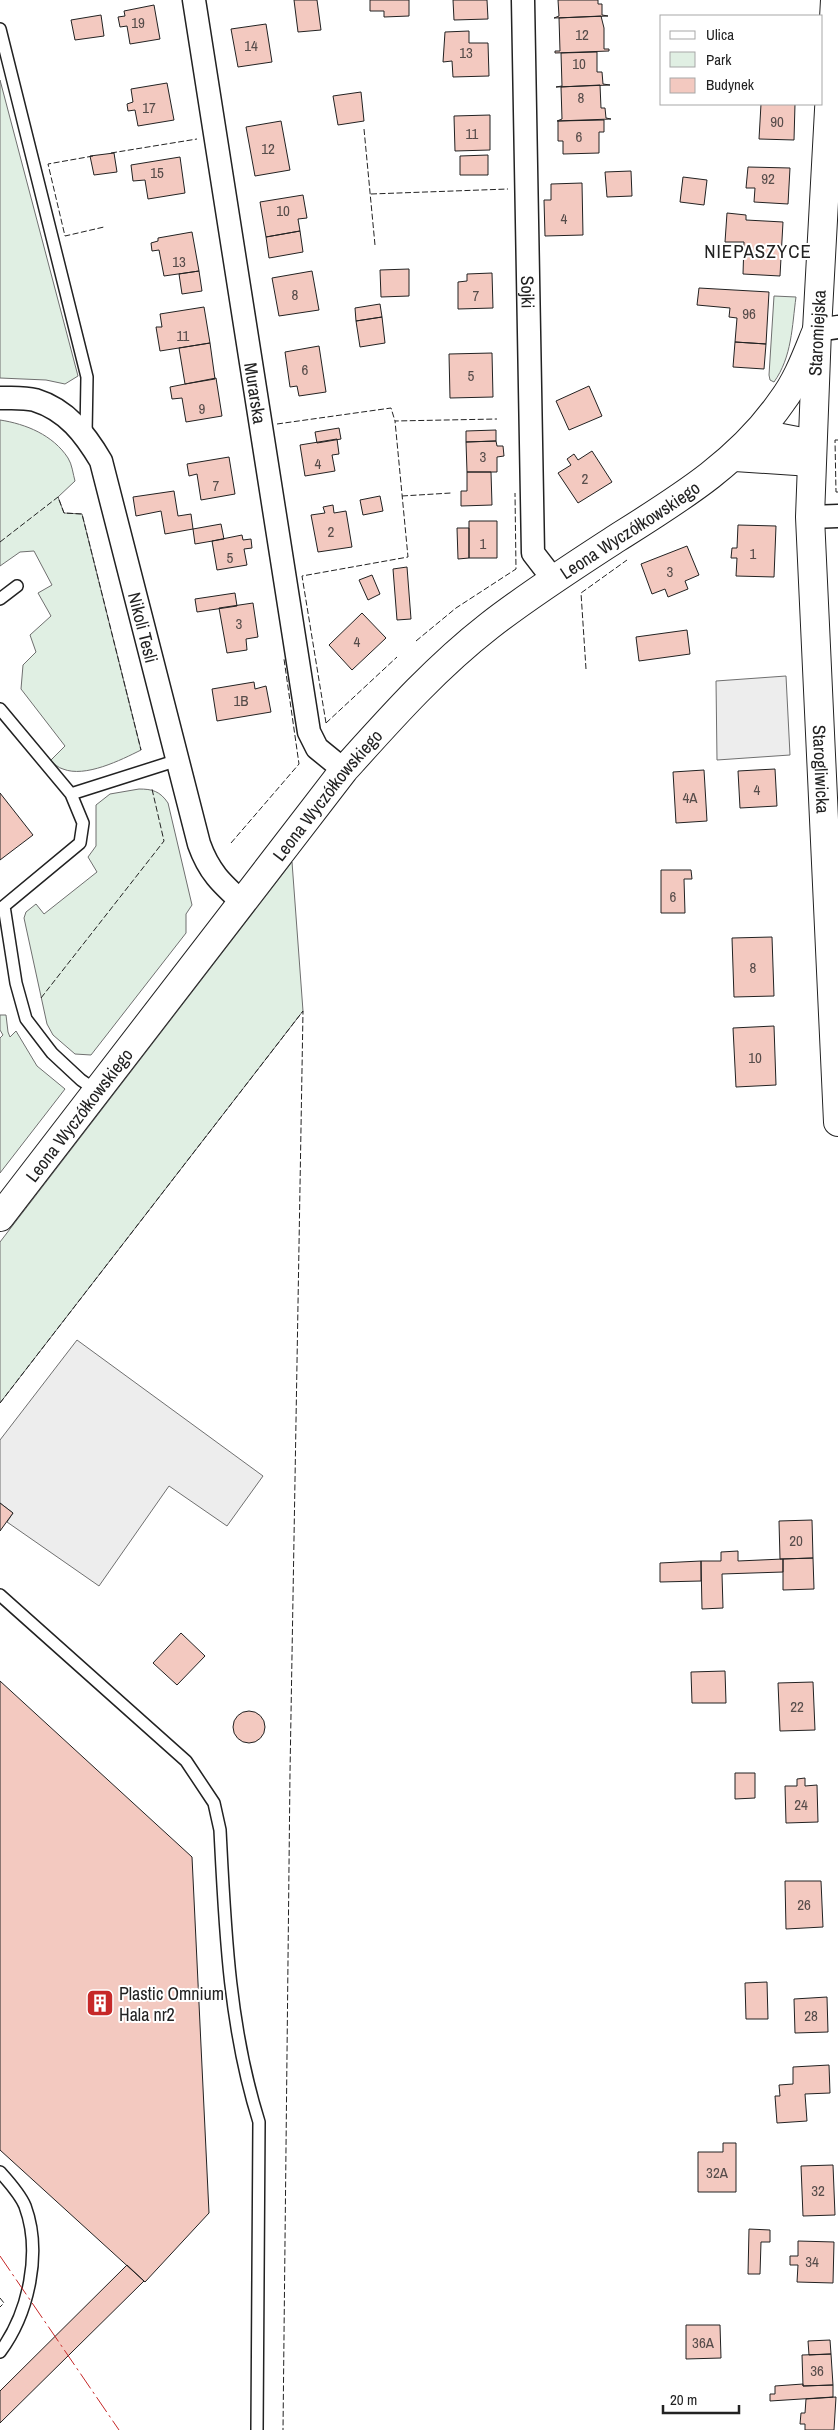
<svg xmlns="http://www.w3.org/2000/svg" width="838" height="2430" font-family="'Archivo Narrow',sans-serif">
<style>
.green{fill:#e0efe3;stroke:#6f6f6f}
.parking{fill:#ededed;stroke:#6f6f6f}
.building{fill:#f3c9c0;stroke:#222}
.lines{fill:none;stroke-linecap:round;stroke-linejoin:round}
.service-casing{stroke:#222;stroke-width:14}
.minor-casing{stroke:#222;stroke-width:25}
.tertiary-casing{stroke:#222;stroke-width:30}
.service{stroke:#fff;stroke-width:11}
.minor{stroke:#fff;stroke-width:22}
.tertiary{stroke:#fff;stroke-width:28}
.fence{stroke:#222;stroke-width:1;stroke-dasharray:6 2.5;stroke-linecap:butt}
.power{stroke:#c62828;stroke-width:1;stroke-dasharray:18 4 2.5 4;stroke-linecap:butt}
.labels{text-anchor:middle;dominant-baseline:central;stroke-width:4;stroke-linejoin:round;paint-order:stroke}
.number-label{font-size:15px;fill:#564c4a}
.street-label{font-size:18px;fill:#222;stroke:#fff}
.poi-label{font-size:18px;fill:#222;stroke:#fff;text-anchor:start}
.neighbourhood-label{font-size:19px;letter-spacing:1px;fill:#222;stroke:#fff}
</style>
<rect width="100%" height="100%" fill="#fff"/>
<path class="green" d="M 0,80 L 78,376 L 65,384 L 46,380 L 0,378 Z
M 774,296 L 796,297 C 792,326 792,357 774,382 L 770,380 L 769,375 Z
M 0,420 C 26,424 53,435 68,458 C 72,464 73,474 75,481 L 58,497 L 64,513 L 82,514 L 141,750 C 121,760 85,778 63,769 C 58,768 54,763 50,761 L 65,746 L 21,689 L 23,665 L 36,652 L 30,635 L 51,616 L 38,593 L 52,585 L 34,551 L 20,552 L 0,566 Z
M 139,789 C 152,789 160,791 168,803 L 192,905 L 186,914 L 186,933 L 91,1055 L 75,1054 L 53,1035 L 47,1024 L 24,918 L 26,912 L 36,904 L 44,914 L 97,872 L 88,857 L 96,846 L 96,805 L 110,794 Z
M 292,862 L 303,1011 L 0,1403 L 0,1242 Z
M 0,1015 L 6,1015 L 8,1032 L 10,1037 L 16,1031 L 37,1066 L 65,1089 L 0,1173 L 0,1038 L 3,1035 L 0,1030 Z"/>
<path class="parking" d="M 786,676 L 790,755 L 717,760 L 716,681 Z
M 77,1340 L 263,1476 L 227,1526 L 169,1486 L 99,1586 L 7,1522 L 13,1513 L 0,1503 L 0,1440 Z"/>
<path class="building" d="M 294,0 L 317,0 L 321,30 L 298,32 Z
M 370,0 L 409,0 L 409,16 L 384,17 L 384,11 L 370,11 Z
M 453,0 L 487,0 L 488,19 L 454,20 Z
M 558,0 L 598,0 L 598,4 L 602,4 L 602,15 L 608,16 L 554,18 L 559,16 Z
M 154,5 L 160,39 L 130,44 L 127,26 L 120,27 L 118,17 L 125,16 L 124,11 Z
M 101,15 L 104,36 L 75,40 L 71,20 Z
M 601,16 L 604,28 L 604,49 L 609,49 L 609,51 L 555,53 L 555,51 L 560,51 L 559,18 Z
M 266,24 L 272,62 L 238,67 L 231,29 Z
M 469,31 L 469,43 L 488,43 L 489,76 L 453,77 L 452,61 L 443,62 L 445,32 Z
M 597,52 L 597,72 L 602,72 L 603,84 L 610,85 L 556,87 L 562,86 L 561,53 Z
M 167,83 L 174,120 L 138,126 L 135,110 L 128,111 L 127,104 L 133,102 L 131,89 Z
M 600,85 L 601,108 L 605,108 L 606,118 L 611,119 L 557,121 L 562,119 L 561,87 Z
M 361,92 L 364,121 L 338,125 L 333,96 Z
M 761,104 L 795,104 L 794,140 L 759,139 Z
M 490,115 L 490,150 L 455,151 L 454,116 Z
M 604,120 L 604,132 L 599,132 L 599,153 L 563,154 L 563,141 L 558,141 L 558,121 Z
M 281,121 L 290,170 L 255,176 L 246,127 Z
M 114,153 L 117,172 L 94,175 L 90,156 Z
M 488,155 L 488,175 L 460,175 L 460,156 Z
M 180,157 L 185,193 L 148,199 L 145,180 L 133,181 L 131,165 Z
M 748,167 L 790,168 L 788,204 L 754,202 L 755,188 L 746,188 Z
M 631,171 L 632,196 L 607,197 L 605,172 Z
M 683,177 L 707,180 L 704,205 L 680,202 Z
M 582,183 L 583,235 L 545,236 L 544,200 L 551,200 L 551,184 Z
M 303,195 L 307,218 L 298,219 L 300,231 L 266,237 L 260,202 Z
M 727,213 L 746,215 L 746,220 L 783,222 L 780,276 L 743,274 L 744,242 L 725,242 Z
M 300,231 L 303,252 L 269,258 L 266,237 Z
M 192,232 L 199,271 L 164,276 L 159,250 L 152,251 L 151,243 L 158,241 L 158,238 Z
M 409,269 L 409,296 L 381,297 L 380,270 Z
M 199,271 L 202,291 L 182,294 L 179,274 Z
M 312,271 L 319,310 L 279,316 L 272,278 Z
M 492,273 L 493,308 L 458,309 L 458,282 L 467,281 L 467,274 Z
M 699,288 L 769,292 L 766,344 L 735,342 L 737,318 L 729,317 L 730,308 L 697,305 Z
M 380,304 L 382,317 L 356,321 L 355,308 Z
M 204,307 L 210,343 L 160,351 L 156,327 L 162,327 L 160,314 Z
M 382,317 L 385,343 L 360,347 L 356,321 Z
M 735,342 L 766,344 L 764,369 L 733,367 Z
M 210,343 L 215,379 L 185,384 L 179,348 Z
M 319,346 L 326,392 L 299,396 L 297,386 L 290,387 L 285,352 Z
M 492,353 L 493,397 L 450,398 L 449,354 Z
M 216,378 L 222,416 L 186,422 L 182,398 L 172,399 L 170,387 Z
M 589,386 L 602,416 L 569,430 L 556,401 Z
M 339,428 L 341,439 L 317,443 L 315,432 Z
M 496,430 L 496,441 L 466,442 L 466,431 Z
M 337,439 L 339,454 L 332,455 L 335,471 L 305,476 L 300,445 Z
M 496,441 L 497,446 L 503,446 L 504,456 L 497,457 L 497,472 L 467,472 L 466,442 Z
M 592,451 L 612,482 L 578,503 L 558,473 L 571,465 L 567,459 L 574,454 L 578,460 Z
M 229,457 L 235,494 L 201,500 L 197,474 L 189,476 L 187,464 Z
M 467,472 L 491,472 L 492,505 L 461,506 L 461,491 L 467,491 Z
M 174,491 L 178,516 L 191,514 L 193,529 L 165,534 L 161,511 L 136,516 L 133,497 Z
M 380,496 L 383,511 L 363,515 L 360,500 Z
M 333,505 L 334,513 L 346,511 L 352,547 L 318,552 L 311,515 L 325,513 L 323,507 Z
M 469,521 L 497,521 L 497,558 L 469,558 Z
M 221,524 L 224,539 L 195,544 L 193,529 Z
M 738,525 L 776,526 L 774,577 L 736,576 L 737,558 L 731,558 L 732,548 L 737,548 Z
M 457,528 L 469,528 L 469,558 L 458,559 Z
M 242,535 L 243,540 L 251,539 L 252,548 L 244,549 L 247,565 L 217,570 L 212,541 Z
M 687,546 L 699,575 L 685,581 L 688,589 L 668,597 L 665,589 L 652,594 L 641,564 Z
M 407,567 L 411,619 L 397,620 L 393,569 Z
M 372,575 L 380,594 L 368,600 L 359,580 Z
M 235,593 L 237,606 L 197,612 L 195,599 Z
M 253,603 L 258,637 L 246,639 L 247,650 L 227,653 L 219,608 Z
M 362,613 L 386,638 L 352,670 L 329,645 Z
M 687,630 L 690,654 L 639,661 L 636,637 Z
M 254,682 L 255,689 L 266,686 L 271,712 L 217,721 L 212,689 Z
M 775,769 L 777,806 L 740,808 L 738,771 Z
M 704,770 L 707,821 L 676,823 L 673,772 Z
M 0,793 L 33,835 L 0,860 Z
M 661,870 L 691,870 L 692,879 L 684,879 L 685,913 L 661,913 Z
M 772,937 L 774,996 L 734,997 L 732,938 Z
M 774,1026 L 776,1085 L 736,1087 L 733,1028 Z
M 0,1503 L 13,1513 L 0,1531 Z
M 812,1520 L 813,1558 L 780,1559 L 779,1521 Z
M 738,1551 L 738,1561 L 783,1559 L 783,1572 L 722,1574 L 723,1608 L 702,1609 L 701,1561 L 721,1561 L 721,1552 Z
M 813,1558 L 814,1589 L 783,1590 L 783,1559 Z
M 701,1561 L 701,1581 L 660,1582 L 660,1563 Z
M 181,1633 L 205,1656 L 177,1685 L 153,1663 Z
M 725,1671 L 726,1703 L 692,1703 L 691,1672 Z
M 0,1681 L 192,1857 L 209,2213 L 145,2282 L 0,2150 Z
M 813,1682 L 815,1730 L 780,1731 L 778,1683 Z
M233 1727a16 16 0 1 1 32 0a16 16 0 1 1-32 0Z
M 735,1773 L 755,1773 L 755,1798 L 735,1799 Z
M 805,1778 L 805,1786 L 817,1785 L 818,1822 L 786,1823 L 785,1786 L 797,1786 L 797,1779 Z
M 785,1881 L 821,1881 L 823,1927 L 786,1929 Z
M 767,1982 L 768,2019 L 746,2019 L 745,1983 Z
M 827,1997 L 828,2032 L 795,2033 L 794,1999 Z
M 829,2065 L 830,2093 L 805,2094 L 807,2121 L 777,2123 L 775,2096 L 780,2096 L 779,2085 L 793,2084 L 793,2067 Z
M 723,2143 L 736,2143 L 736,2192 L 698,2192 L 698,2152 L 723,2152 Z
M 833,2165 L 835,2215 L 803,2216 L 801,2166 Z
M 749,2229 L 770,2230 L 770,2242 L 761,2242 L 760,2274 L 748,2274 Z
M 798,2241 L 834,2242 L 833,2283 L 797,2282 L 798,2265 L 790,2265 L 790,2256 L 798,2256 Z
M 127,2265 L 144,2281 L 0,2423 L 0,2391 Z
M 686,2325 L 720,2325 L 721,2358 L 686,2359 Z
M 830,2340 L 831,2354 L 809,2355 L 808,2341 Z
M 831,2354 L 833,2385 L 803,2386 L 802,2355 Z
M 803,2384 L 803,2386 L 833,2385 L 833,2397 L 770,2401 L 770,2394 L 775,2394 L 775,2386 Z
M 836,2397 L 834,2430 L 805,2430 L 805,2424 L 800,2424 L 801,2413 L 805,2413 L 806,2399 Z"/>
<g class="lines">
<g class="service-casing">
<path id="service" d="M 0,29 L 87,377 L 86,434
M 0,599 L 17,586
M 0,709 L 71,794 L 178,760
M 71,794 L 83,823 L 80,843 L 4,906 L 16,983 L 26,1019 L 52,1053 L 81,1080 L 97,1091
M 0,1595 L 186,1761 L 214,1803 L 220,1830 C 225,1929 229,2027 259,2122 L 257,2430
M 0,2172 C 9,2182 20,2194 25,2206 C 42,2252 29,2313 0,2352"/>
</g>
<g class="minor-casing">
<g id="minor">
<path id="s1" d="M 194,0 L 309,732 L 317,748 L 344,770"/>
<path id="s2" d="M 523,0 L 533,553 L 553,579"/>
<path d="M 817,330 L 838,327"/>
<path id="s3" d="M 0,398 C 11,398 24,397 35,400 C 67,410 85,434 101,461 L 199,844 C 209,872 221,883 243,903"/>
<path d="M 810,517 L 838,516"/>
</g>
</g>
<g class="tertiary-casing">
<g id="tertiary">
<path id="s4" d="M 835,0 L 817,330 L 810,517 L 838,1122"/>
<path d="M 748,443 L 766,435 L 797,441 L 812,455"/>
<path d="M 735,457 L 811,462"/>
<path id="s5" d="M 0,1217 L 344,770 C 390,719 435,668 489,626 C 530,594 574,566 617,538 C 679,499 740,462 782,401 C 798,380 807,354 817,330"/>
</g>
</g>
<use href="#service" class="service"/>
<use href="#minor" class="minor"/>
<use href="#tertiary" class="tertiary"/>
<path class="fence" d="M 364,129 L 375,245
M 111,153 L 197,139
M 93,156 L 48,164 L 65,236 L 104,227
M 371,194 L 508,189
M 277,424 L 391,408 L 395,421
M 838,440 L 835,440 L 836,492 L 838,492
M 402,496 L 451,493
M 0,542 L 58,497 L 64,513 L 82,514 L 141,750
M 416,641 L 456,608 L 516,569 L 515,493
M 586,669 L 581,593 L 627,560
M 326,723 L 302,576 L 408,557 L 395,421 L 497,419
M 326,723 L 397,657
M 231,843 L 299,764 L 284,659
M 41,998 L 164,841 L 152,789
M 0,1403 L 303,1011 L 290,1773 L 283,2430
M 0,2298 L 4,2303 L 0,2307"/>
<path class="power" d="M 0,2256 L 119,2430"/>
</g>
<defs>
<g id="building-square" transform="scale(1.4375)"><rect x="-9" y="-9" width="18" height="18" rx="4" fill="#c62828" stroke="#fff"/><path d="M-4-6H4V6H1V3H-1V6H-4ZM-2.5-4.3h1.7v1.8h-1.7ZM.8-4.3h1.7v1.8H.8ZM-2.5-1h1.7V.8h-1.7ZM.8-1h1.7V.8H.8Z" fill="#fff"/></g>
</defs>
<g fill-rule="evenodd">
<use href="#building-square" x="100" y="2003"/>
</g>
<g class="labels">
<g class="number-label">
<text x="138" y="22">19</text>
<text x="582" y="34">12</text>
<text x="251" y="45">14</text>
<text x="466" y="52">13</text>
<text x="579" y="63">10</text>
<text x="581" y="97">8</text>
<text x="149" y="107">17</text>
<text x="777" y="121">90</text>
<text x="472" y="133">11</text>
<text x="579" y="136">6</text>
<text x="268" y="148">12</text>
<text x="157" y="172">15</text>
<text x="768" y="178">92</text>
<text x="283" y="210">10</text>
<text x="564" y="218">4</text>
<text x="179" y="261">13</text>
<text x="295" y="294">8</text>
<text x="476" y="295">7</text>
<text x="749" y="313">96</text>
<text x="183" y="335">11</text>
<text x="305" y="369">6</text>
<text x="471" y="375">5</text>
<text x="202" y="408">9</text>
<text x="483" y="456">3</text>
<text x="318" y="463">4</text>
<text x="585" y="478">2</text>
<text x="216" y="485">7</text>
<text x="331" y="531">2</text>
<text x="483" y="543">1</text>
<text x="753" y="553">1</text>
<text x="230" y="557">5</text>
<text x="670" y="571">3</text>
<text x="239" y="623">3</text>
<text x="357" y="641">4</text>
<text x="241" y="700">1B</text>
<text x="757" y="789">4</text>
<text x="690" y="797">4A</text>
<text x="673" y="896">6</text>
<text x="753" y="967">8</text>
<text x="755" y="1057">10</text>
<text x="796" y="1540">20</text>
<text x="797" y="1706">22</text>
<text x="801" y="1804">24</text>
<text x="804" y="1904">26</text>
<text x="811" y="2015">28</text>
<text x="717" y="2172">32A</text>
<text x="818" y="2190">32</text>
<text x="812" y="2261">34</text>
<text x="703" y="2342">36A</text>
<text x="817" y="2370">36</text>
</g>
<g class="street-label">
<text stroke="none"><textPath href="#s2" startOffset="292">Sojki</textPath></text>
<text transform="translate(817 333) rotate(-87)">Staromiejska</text>
<text stroke="none"><textPath href="#s1" startOffset="398">Murarska</textPath></text>
<text stroke="none"><textPath href="#s5" startOffset="939">Leona Wyczółkowskiego</textPath></text>
<text stroke="none"><textPath href="#s3" startOffset="299">Nikoli Tesli</textPath></text>
<text stroke="none"><textPath href="#s4" startOffset="770">Starogliwicka</textPath></text>
<text stroke="none"><textPath href="#s5" startOffset="534">Leona Wyczółkowskiego</textPath></text>
<text stroke="none"><textPath href="#s5" startOffset="129">Leona Wyczółkowskiego</textPath></text>
</g>
<g class="poi-label">
<text x="119" y="1993">Plastic Omnium<tspan x="119" dy="21">Hala nr2</tspan></text>
</g>
<g class="neighbourhood-label">
<text x="758" y="251">NIEPASZYCE</text>
</g>
</g>
<rect x="660" y="15" width="162" height="90" fill="#ffffff" stroke="#a7a7a7"/>
<rect x="670" y="31" width="25" height="8" fill="#ffffff" stroke="#a7a7a7"/>
<text x="706" y="40" font-size="15" fill="#222222">Ulica</text>
<rect x="670" y="52" width="25" height="15" fill="#e0efe3" stroke="#a7a7a7"/>
<text x="706" y="65" font-size="15" fill="#222222">Park</text>
<rect x="670" y="78" width="25" height="15" fill="#f3c9c0" stroke="#a7a7a7"/>
<text x="706" y="90" font-size="15" fill="#222222">Budynek</text>
<path d="M663 2405v8h76v-8" fill="none" stroke="#222222" stroke-width="2.5"/>
<text x="670" y="2405" font-size="15" fill="#222222" stroke="#ffffff" stroke-width="4" paint-order="stroke">20 m</text>
</svg>
